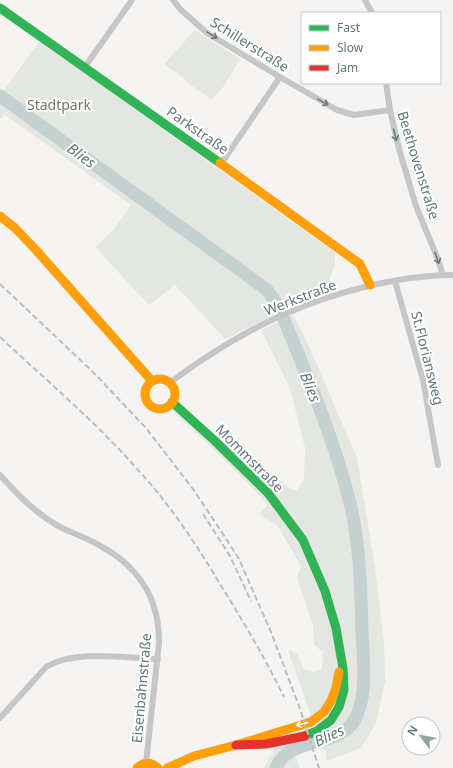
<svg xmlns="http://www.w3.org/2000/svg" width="453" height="768" font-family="'Noto Sans',sans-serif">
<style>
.green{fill:#e4e6e1}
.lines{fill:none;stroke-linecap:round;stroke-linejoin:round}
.river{stroke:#c5d1d1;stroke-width:13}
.street{stroke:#c5c7c7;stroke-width:6}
.fast{stroke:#30b455;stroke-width:9}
.slow{stroke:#ff9f0a;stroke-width:9}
.jam{stroke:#e5322d;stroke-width:9}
.rail{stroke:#bbbebe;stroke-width:2;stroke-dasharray:6 3;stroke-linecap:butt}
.oneway{stroke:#677b80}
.oneway2{stroke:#fff}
.labels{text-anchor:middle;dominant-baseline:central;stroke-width:4;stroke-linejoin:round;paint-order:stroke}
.street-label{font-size:14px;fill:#62777c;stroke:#fff}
.park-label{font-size:14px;fill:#6e7965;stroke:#fff}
.water-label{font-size:15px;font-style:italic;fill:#5d7778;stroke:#fff}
</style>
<rect width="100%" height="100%" fill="#f5f4f3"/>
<path class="green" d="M 195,30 L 240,59 L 224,86 L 212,100 L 186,82 L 185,79 L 164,64 Z
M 39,42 L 79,69 L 335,253 L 335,263 L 325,295 L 275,312 L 273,316 L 225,339 L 175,285 L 149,305 L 95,247 L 113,230 L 131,205 L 5,115 L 18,102 L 3,91 Z
M 0,96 L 13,105 L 0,119 Z
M 293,315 L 309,346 L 357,458 L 375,568 L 384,642 L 385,681 L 376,723 L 361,748 L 326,761 L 326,751 C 315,746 306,752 295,756 L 300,768 L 264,768 L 270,756 L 274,755 L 269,731 L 283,727 L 311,715 L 288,651 L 291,650 L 297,654 L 304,669 L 314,672 L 322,670 L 323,652 L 314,645 L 313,625 L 297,577 L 301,566 L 277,525 L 264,518 L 260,514 L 267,505 L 261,497 L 225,460 L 170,408 L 178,398 L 182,405 L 229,447 L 235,441 L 290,489 L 296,491 L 304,479 L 305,448 L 290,388 L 261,330 Z"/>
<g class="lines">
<path class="river" d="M 0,96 L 266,289 L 278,305 C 305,371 334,437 351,507 C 360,547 361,592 362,633 C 363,659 368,696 355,719 C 340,749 289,735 276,768"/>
<path class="street" d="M 173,0 L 180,9 L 207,33 L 280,77 L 337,110 L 354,115 L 390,110
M 365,0 L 372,13
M 84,68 L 132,0
M 386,83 L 390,110 L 399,149 L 416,206 L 437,257 L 443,275
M 221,164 L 280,77
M 395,281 L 423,380 L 438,465
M 170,383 C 181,374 193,366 205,358 C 263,319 329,292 398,280 C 417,277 435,275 453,275
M 0,475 C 17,494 36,514 60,527 C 74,534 90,539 104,548 C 126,560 147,582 154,607 C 158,619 159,631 159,643 L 146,763
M 0,718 L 46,667 C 75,649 125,658 158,659"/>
<path class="fast" d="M 0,8 L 220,163
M 172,402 L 215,441 L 268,493 L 303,540 L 325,591 L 336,628 L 343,668 L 344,690 L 339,707 L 331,720 L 317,731 L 305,736"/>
<path class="slow" d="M 220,163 L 360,264 L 370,285
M 0,216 L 15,228 L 36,250 L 152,381
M145 394a15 15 0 1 1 30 0a15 15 0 1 1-30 0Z
M 137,768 C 144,762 151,762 158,768
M 167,768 L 194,756 L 236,745 L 311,722 L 324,712 L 331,701 L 336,688 L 339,672"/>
<path class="jam" d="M 236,745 L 266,744 L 305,736"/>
<path class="rail" d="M 0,284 L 93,372 L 146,428 L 193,489 L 219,528 L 239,559 L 271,632 L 300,709 L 319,768
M 0,337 C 47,381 97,423 139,471 C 171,506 196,544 220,584 C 243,621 265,658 284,697
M 203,514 L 230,556 L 251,601"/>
</g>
<defs><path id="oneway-shaft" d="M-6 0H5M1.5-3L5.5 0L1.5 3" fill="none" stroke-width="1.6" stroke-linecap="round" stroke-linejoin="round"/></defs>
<g class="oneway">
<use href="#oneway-shaft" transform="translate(212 35) rotate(32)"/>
<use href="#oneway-shaft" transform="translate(323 102) rotate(29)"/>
<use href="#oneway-shaft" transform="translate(395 135) rotate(77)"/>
<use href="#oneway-shaft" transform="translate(437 258) rotate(70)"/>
</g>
<use class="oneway2" href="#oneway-shaft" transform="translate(302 724) rotate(165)"/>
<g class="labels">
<g class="street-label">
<text transform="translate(250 44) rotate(32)">Schillerstraße</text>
<text transform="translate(198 130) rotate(35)">Parkstraße</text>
<text transform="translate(419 165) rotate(73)">Beethovenstraße</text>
<text transform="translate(300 297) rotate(-21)">Werkstraße</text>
<text transform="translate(428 358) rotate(76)">St.Floriansweg</text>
<text transform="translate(250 458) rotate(45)">Mommstraße</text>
<text transform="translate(141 688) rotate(-85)">Eisenbahnstraße</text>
</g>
<g class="park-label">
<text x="59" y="104">Stadtpark</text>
</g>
<g class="water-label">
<text transform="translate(82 155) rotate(36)">Blies</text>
<text transform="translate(311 387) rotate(68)">Blies</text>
<text transform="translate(329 735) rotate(-25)">Blies</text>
</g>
</g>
<rect x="301" y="12" width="140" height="72" fill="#ffffff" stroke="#c0c9cb"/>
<rect x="309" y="25" width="20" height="6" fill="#30b455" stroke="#c0c9cb"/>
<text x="337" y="32" font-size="12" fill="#62777c">Fast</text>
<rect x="309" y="45" width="20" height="6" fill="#ff9f0a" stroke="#c0c9cb"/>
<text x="337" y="52" font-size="12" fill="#62777c">Slow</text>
<rect x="309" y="65" width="20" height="6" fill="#e5322d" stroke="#c0c9cb"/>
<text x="337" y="72" font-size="12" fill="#62777c">Jam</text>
<g transform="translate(421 736) rotate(302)"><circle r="19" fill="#ffffff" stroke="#c0c9cb"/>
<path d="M0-3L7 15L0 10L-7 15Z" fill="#95a3a6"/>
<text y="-6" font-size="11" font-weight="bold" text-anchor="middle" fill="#62777c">N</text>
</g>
</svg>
